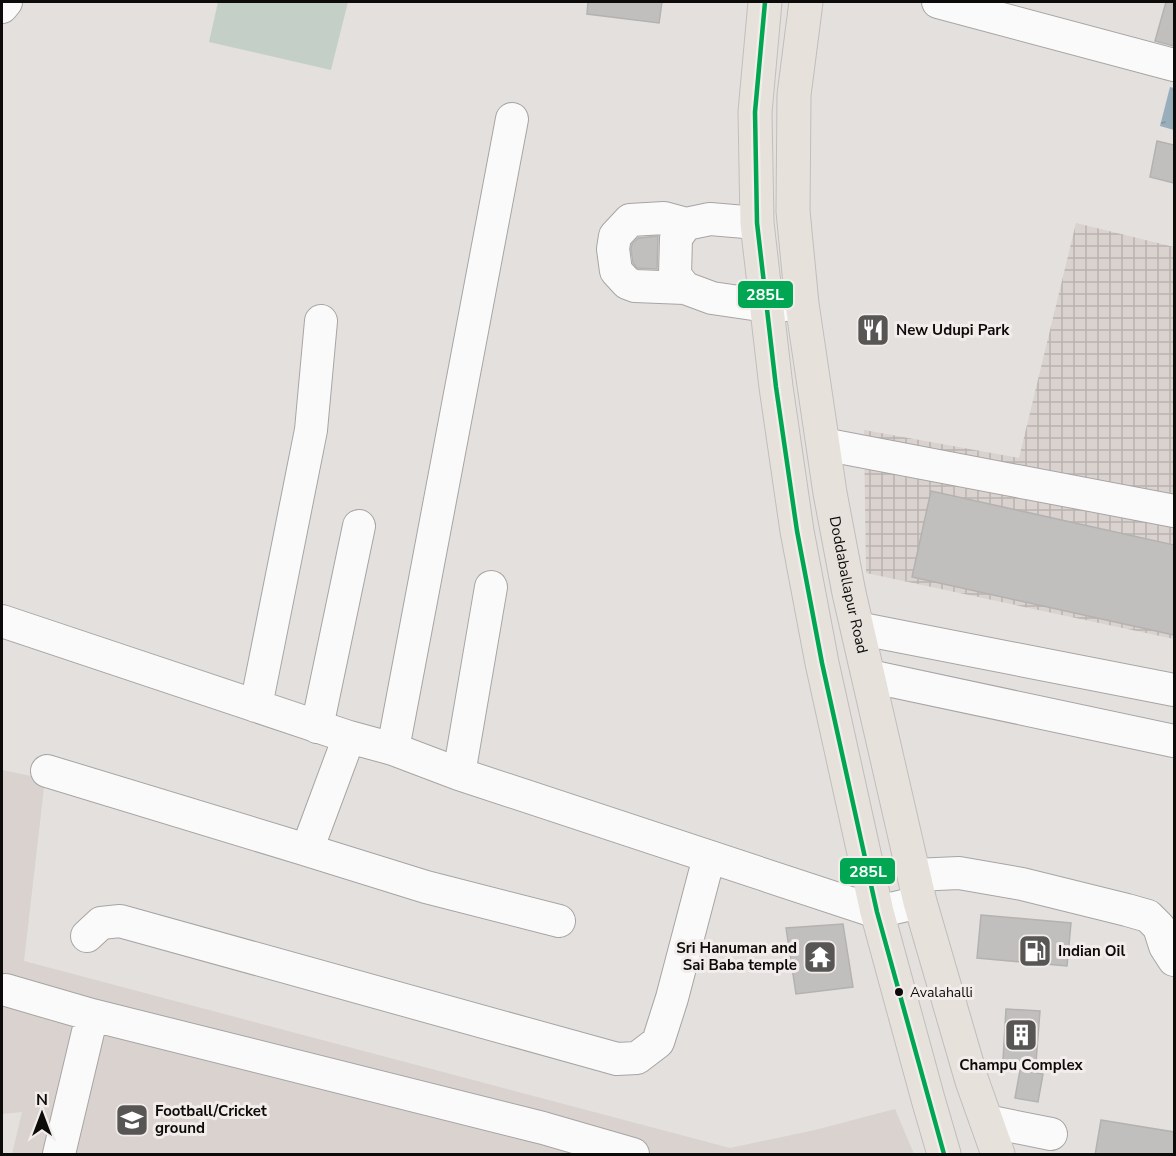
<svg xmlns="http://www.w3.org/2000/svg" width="1176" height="1156" font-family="'Nunito Sans',sans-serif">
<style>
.built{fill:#d9d2ce}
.industrial{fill:url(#industrial-grid)}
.garden{fill:#c4d0c7}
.water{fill:url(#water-ripples)}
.building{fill:#c1bfbe;stroke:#b4b2b0;stroke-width:1.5}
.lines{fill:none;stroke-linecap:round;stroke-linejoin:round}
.minor-casing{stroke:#a7a5a4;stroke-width:34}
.major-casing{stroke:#c0bebd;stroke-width:35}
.minor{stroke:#fbfafa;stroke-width:32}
.major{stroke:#e6e2db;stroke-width:33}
.bus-1-casing{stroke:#f2ecea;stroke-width:9}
.bus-1{stroke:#00a651;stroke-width:4.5}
.bus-dot{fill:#0d0b0a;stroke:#f2ecea;stroke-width:2}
.labels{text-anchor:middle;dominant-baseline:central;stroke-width:6;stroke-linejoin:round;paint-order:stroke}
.bus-label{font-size:14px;fill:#0d0b0a;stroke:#f2ecea;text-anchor:start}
.poi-label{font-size:15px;font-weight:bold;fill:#0d0b0a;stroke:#f2ecea;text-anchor:start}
.street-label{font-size:15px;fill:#0d0b0a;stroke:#f2ecea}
.line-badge{stroke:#f2ecea;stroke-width:2}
.badge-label{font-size:16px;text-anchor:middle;font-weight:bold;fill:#fff}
</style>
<defs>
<pattern id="industrial-grid" width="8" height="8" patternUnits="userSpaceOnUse" patternTransform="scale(1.5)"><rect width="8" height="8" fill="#d9d2ce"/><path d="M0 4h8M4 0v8" fill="none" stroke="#b9b3b0"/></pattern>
<pattern id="water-ripples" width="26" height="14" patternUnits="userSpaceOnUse" patternTransform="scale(1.5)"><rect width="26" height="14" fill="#98aeba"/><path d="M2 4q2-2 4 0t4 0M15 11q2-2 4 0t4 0" fill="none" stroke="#82949f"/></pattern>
</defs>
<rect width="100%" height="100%" fill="#e3e0de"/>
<path class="built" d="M 2,770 L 45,779 L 24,961 L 730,1148 L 815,1130 L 895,1109 L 914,1154 L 12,1154 L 22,1112 L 2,1114 Z"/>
<path class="industrial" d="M 1076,223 L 1174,247 L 1174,639 L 866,573 L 864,430 L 1019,458 Z"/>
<path class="garden" d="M 218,2 L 348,2 L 331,70 L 209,42 Z"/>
<path class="water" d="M 1170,87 L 1174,88 L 1174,130 L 1160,126 Z"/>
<path class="building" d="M 588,2 L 662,2 L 659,23 L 587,14 Z
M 1166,2 L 1174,2 L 1174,46 L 1155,41 Z
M 1157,141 L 1174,145 L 1174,183 L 1150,177 Z
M 658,236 L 657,269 L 637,268 L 633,263 L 631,249 L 632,244 L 638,238 Z
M 931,491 L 1174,545 L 1174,635 L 912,577 Z
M 981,915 L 1071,923 L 1067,966 L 977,958 Z
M 843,924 L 853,987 L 796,994 L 786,928 Z
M 1006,1009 L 1040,1011 L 1036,1062 L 1003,1060 Z
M 1020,1070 L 1043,1074 L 1038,1102 L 1015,1098 Z
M 1101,1120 L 1174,1132 L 1174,1155 L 1095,1155 Z"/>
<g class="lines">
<g class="minor-casing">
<path id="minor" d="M 938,2 L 1174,65
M 2,7 L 6,2
M 757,223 L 710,219 L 686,224 L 676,238 L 675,275 L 685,288 L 712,298 L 767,306 L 802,304
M 685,288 L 635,286 L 627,283 L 616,271 L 613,249 L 615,236 L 630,220 L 664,218 L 686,224
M 823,444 L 1174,511
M 2,621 L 349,737 L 393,749 L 459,774 L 877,912 L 920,902
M 857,628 L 1174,690
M 869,676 L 1174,741
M 256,706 L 311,430 L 321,321
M 317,727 L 359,526
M 349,737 L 307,850 L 426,887 L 559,921
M 393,749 L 512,119
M 47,771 L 307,850
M 459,774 L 491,587
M 914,875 L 959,873 L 1022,884 L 1127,910 L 1148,916 L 1159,927 L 1165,946 L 1174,960
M 87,936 L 101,923 L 120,921 L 617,1059 L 637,1058 L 658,1042 L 672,998 L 709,857
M 6,990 L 92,1015
M 986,1121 L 1051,1134
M 59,1154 L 92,1015 L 543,1128 L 633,1154"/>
</g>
<g class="major-casing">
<g id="major">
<path d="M 765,2 L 755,112 L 757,223 L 776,387 L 797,531 L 822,663 L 877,912 L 928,1099 L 944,1154"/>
<path id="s1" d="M 806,2 L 794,95 L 793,211 L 802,304 L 830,493 L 849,593 L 920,902 L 972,1081 L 998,1154"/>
</g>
</g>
<use href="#minor" class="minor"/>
<use href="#major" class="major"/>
<g class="bus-1-casing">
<path id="bus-1" d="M 765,2 L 755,112 L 757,223 L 776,387 L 797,531 L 822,663 L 877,912 L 944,1154"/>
</g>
<use href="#bus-1" class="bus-1"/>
</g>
<defs>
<g id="restaurant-square" transform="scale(1.725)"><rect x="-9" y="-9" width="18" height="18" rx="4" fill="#585654" stroke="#f2ecea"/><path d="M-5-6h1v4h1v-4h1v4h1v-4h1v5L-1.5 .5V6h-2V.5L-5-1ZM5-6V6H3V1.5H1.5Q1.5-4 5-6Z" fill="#fff"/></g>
<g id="fuel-square" transform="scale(1.725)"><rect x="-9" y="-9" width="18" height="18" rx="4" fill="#585654" stroke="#f2ecea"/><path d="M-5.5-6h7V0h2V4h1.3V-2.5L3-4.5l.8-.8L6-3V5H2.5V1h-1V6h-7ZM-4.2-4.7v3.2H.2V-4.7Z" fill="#fff"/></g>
<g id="temple-square" transform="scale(1.725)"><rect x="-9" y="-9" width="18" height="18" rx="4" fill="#585654" stroke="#f2ecea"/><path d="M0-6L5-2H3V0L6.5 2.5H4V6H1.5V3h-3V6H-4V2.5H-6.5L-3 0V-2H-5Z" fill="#fff"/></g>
<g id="building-square" transform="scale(1.725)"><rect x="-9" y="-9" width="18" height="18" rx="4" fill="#585654" stroke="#f2ecea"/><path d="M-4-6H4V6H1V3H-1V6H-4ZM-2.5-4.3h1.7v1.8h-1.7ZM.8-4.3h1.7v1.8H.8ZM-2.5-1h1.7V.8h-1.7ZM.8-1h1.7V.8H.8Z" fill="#fff"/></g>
<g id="university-square" transform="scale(1.725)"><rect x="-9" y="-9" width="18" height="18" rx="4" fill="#585654" stroke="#f2ecea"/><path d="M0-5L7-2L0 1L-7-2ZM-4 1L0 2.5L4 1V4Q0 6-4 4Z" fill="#fff"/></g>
</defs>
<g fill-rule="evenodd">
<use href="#restaurant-square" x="873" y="330"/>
<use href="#fuel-square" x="1035" y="951"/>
<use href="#temple-square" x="820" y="957"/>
<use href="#building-square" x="1021" y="1035"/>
<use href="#university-square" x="132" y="1120"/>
</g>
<circle class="bus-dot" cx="899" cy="992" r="5"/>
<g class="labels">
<g class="bus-label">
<text x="910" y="992">Avalahalli</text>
</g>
<g class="poi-label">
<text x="896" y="330">New Udupi Park</text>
<text x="797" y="948" text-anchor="end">Sri Hanuman and<tspan x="797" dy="17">Sai Baba temple</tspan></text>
<text x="1058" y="951">Indian Oil</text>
<text x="1021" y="1065" text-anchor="middle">Champu Complex</text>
<text x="155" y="1111">Football/Cricket<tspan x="155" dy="17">ground</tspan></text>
</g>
<g class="street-label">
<text stroke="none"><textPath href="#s1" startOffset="588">Doddaballapur Road</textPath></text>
</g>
</g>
<g class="line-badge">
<rect x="737" y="280" width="57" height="29" rx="6" fill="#00a651"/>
<rect x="839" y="857" width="57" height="28" rx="6" fill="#00a651"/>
</g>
<g class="badge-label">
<text x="765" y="300">285L</text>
<text x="868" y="877">285L</text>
</g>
<rect width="1176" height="1156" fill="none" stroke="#0d0b0a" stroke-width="6"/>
<g transform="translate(42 1114)" stroke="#f2ecea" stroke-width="4.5" paint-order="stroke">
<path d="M0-4.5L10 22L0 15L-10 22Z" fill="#0d0b0a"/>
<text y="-9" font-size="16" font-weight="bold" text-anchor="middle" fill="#0d0b0a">N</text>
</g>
</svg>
